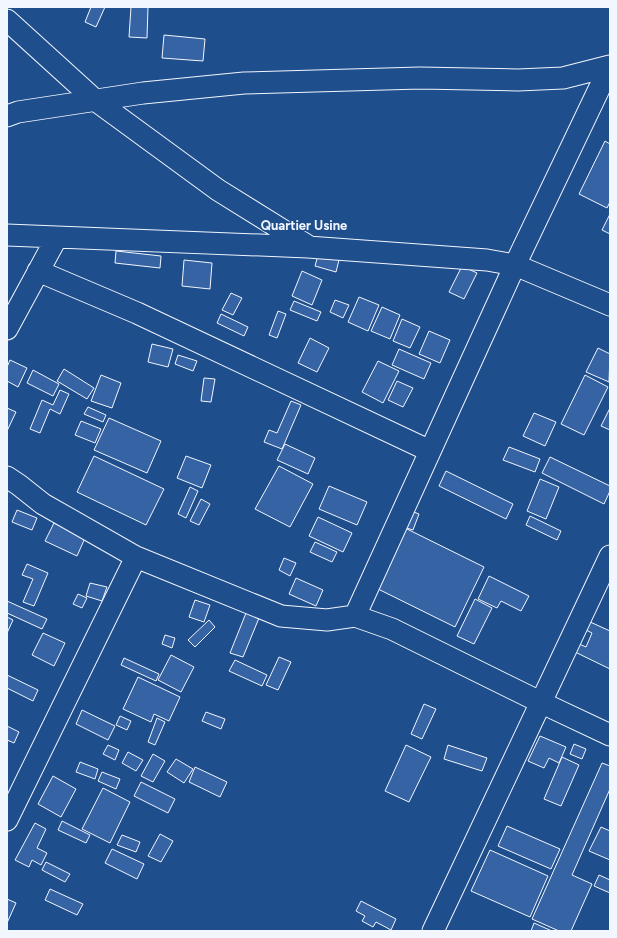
<svg xmlns="http://www.w3.org/2000/svg" width="617" height="938" font-family="Figtree,sans-serif">
<style>
.building{fill:#3563a3;stroke:#f2f6ff}
.lines{fill:none;stroke-linecap:round;stroke-linejoin:round}
.minor-casing{stroke:#f2f6ff;stroke-width:23}
.minor{stroke:#1f4e8c;stroke-width:21}
.labels{text-anchor:middle;dominant-baseline:central;stroke-width:3;stroke-linejoin:round;paint-order:stroke}
.neighbourhood-label{font-size:13px;font-weight:bold;fill:#f2f6ff;stroke:#1f4e8c}
</style>
<rect width="100%" height="100%" fill="#1f4e8c"/>
<path class="building" d="M 91,7 L 105,7 L 96,27 L 85,22 Z
M 131,7 L 148,7 L 147,38 L 129,37 Z
M 164,35 L 205,39 L 203,61 L 162,58 Z
M 605,141 L 610,144 L 610,202 L 607,208 L 579,194 Z
M 610,214 L 610,234 L 602,230 Z
M 116,251 L 161,256 L 160,268 L 115,263 Z
M 318,255 L 339,260 L 336,272 L 315,266 Z
M 184,260 L 212,263 L 210,289 L 182,286 Z
M 462,266 L 477,273 L 464,299 L 449,292 Z
M 302,271 L 322,280 L 312,305 L 292,296 Z
M 231,293 L 242,298 L 233,315 L 222,310 Z
M 359,297 L 379,305 L 368,331 L 348,322 Z
M 335,300 L 349,305 L 343,318 L 330,312 Z
M 294,301 L 321,312 L 317,321 L 290,310 Z
M 382,307 L 400,315 L 390,339 L 371,331 Z
M 278,311 L 286,314 L 277,338 L 269,335 Z
M 221,314 L 248,327 L 244,336 L 217,323 Z
M 402,319 L 420,327 L 410,348 L 393,341 Z
M 429,331 L 450,340 L 440,363 L 419,354 Z
M 310,338 L 329,348 L 317,372 L 298,363 Z
M 152,344 L 173,349 L 168,367 L 148,362 Z
M 598,348 L 610,354 L 609,382 L 586,372 Z
M 399,349 L 431,363 L 424,379 L 392,365 Z
M 178,355 L 197,361 L 193,371 L 175,364 Z
M 10,360 L 27,368 L 18,387 L 7,381 L 7,367 Z
M 378,361 L 399,371 L 383,403 L 362,392 Z
M 64,369 L 94,388 L 87,399 L 57,381 Z
M 33,370 L 59,384 L 53,396 L 27,383 Z
M 101,375 L 121,383 L 112,408 L 91,401 Z
M 585,375 L 608,387 L 584,435 L 561,424 Z
M 204,378 L 215,379 L 211,402 L 201,401 Z
M 397,381 L 413,388 L 403,407 L 388,400 Z
M 60,390 L 69,394 L 60,414 L 50,409 L 40,433 L 30,429 L 42,400 L 53,405 Z
M 291,401 L 301,405 L 282,449 L 264,442 L 269,430 L 277,433 Z
M 88,407 L 106,415 L 103,422 L 84,414 Z
M 7,408 L 16,412 L 7,431 Z
M 610,408 L 610,430 L 601,426 Z
M 534,413 L 556,422 L 545,446 L 523,436 Z
M 109,418 L 161,441 L 147,473 L 94,450 Z
M 81,421 L 101,429 L 95,443 L 75,435 Z
M 285,444 L 315,458 L 308,474 L 277,460 Z
M 509,447 L 540,459 L 535,472 L 503,460 Z
M 94,456 L 164,489 L 146,525 L 77,492 Z
M 186,456 L 211,465 L 202,488 L 177,478 Z
M 550,457 L 610,486 L 610,491 L 604,504 L 542,473 Z
M 279,466 L 313,484 L 290,527 L 255,509 Z
M 446,471 L 513,504 L 506,519 L 439,486 Z
M 540,479 L 559,487 L 546,519 L 527,511 Z
M 329,486 L 367,502 L 357,525 L 319,509 Z
M 190,487 L 198,491 L 186,518 L 178,514 Z
M 201,499 L 210,504 L 199,525 L 190,521 Z
M 406,509 L 419,514 L 413,530 L 400,526 Z
M 17,510 L 37,518 L 32,530 L 12,522 Z
M 530,516 L 561,531 L 557,540 L 526,525 Z
M 318,517 L 352,533 L 343,552 L 309,536 Z
M 54,523 L 85,538 L 77,556 L 45,541 Z
M 403,527 L 484,567 L 455,627 L 374,587 Z
M 315,542 L 337,552 L 332,562 L 310,552 Z
M 284,558 L 296,563 L 290,576 L 279,570 Z
M 27,564 L 48,573 L 34,606 L 23,602 L 33,579 L 22,575 Z
M 489,576 L 529,596 L 521,611 L 501,601 L 497,608 L 478,599 Z
M 296,578 L 323,590 L 316,606 L 289,594 Z
M 90,583 L 107,587 L 102,601 L 86,596 Z
M 78,594 L 87,598 L 82,608 L 73,604 Z
M 475,599 L 492,608 L 474,644 L 457,636 Z
M 195,600 L 210,605 L 204,622 L 189,617 Z
M 7,601 L 47,619 L 42,629 L 7,613 Z
M 246,613 L 259,618 L 243,657 L 230,653 Z
M 7,617 L 13,620 L 7,633 Z
M 209,620 L 215,627 L 195,647 L 188,640 Z
M 588,621 L 610,631 L 610,669 L 573,651 L 577,643 L 586,647 L 592,633 L 584,629 Z
M 43,633 L 65,643 L 54,666 L 32,655 Z
M 165,635 L 175,638 L 172,648 L 162,644 Z
M 171,655 L 194,667 L 181,692 L 158,680 Z
M 279,657 L 291,662 L 278,690 L 266,685 Z
M 124,658 L 159,674 L 156,681 L 121,665 Z
M 235,660 L 267,675 L 262,686 L 229,671 Z
M 7,675 L 38,690 L 33,701 L 7,688 Z
M 138,677 L 180,697 L 169,721 L 154,714 L 151,722 L 123,709 Z
M 424,704 L 436,709 L 422,739 L 411,734 Z
M 82,710 L 115,726 L 108,740 L 76,724 Z
M 206,712 L 225,719 L 221,729 L 202,721 Z
M 120,716 L 131,721 L 127,730 L 116,725 Z
M 157,718 L 165,722 L 155,745 L 148,742 Z
M 7,726 L 19,732 L 14,743 L 7,740 Z
M 540,736 L 566,747 L 559,763 L 549,758 L 544,768 L 528,761 Z
M 574,744 L 586,749 L 582,759 L 570,754 Z
M 108,745 L 119,750 L 115,760 L 103,754 Z
M 406,745 L 431,757 L 409,802 L 385,791 Z
M 448,745 L 487,758 L 482,771 L 444,759 Z
M 128,752 L 143,760 L 136,771 L 122,763 Z
M 153,754 L 165,761 L 153,782 L 141,776 Z
M 562,757 L 579,765 L 561,806 L 544,799 Z
M 176,759 L 193,769 L 184,783 L 167,772 Z
M 80,762 L 98,769 L 95,779 L 76,772 Z
M 602,763 L 610,766 L 610,789 L 572,875 L 592,884 L 571,931 L 559,931 L 532,919 Z
M 195,767 L 227,782 L 220,797 L 189,782 Z
M 102,772 L 120,779 L 116,789 L 98,781 Z
M 53,776 L 76,789 L 61,817 L 38,804 Z
M 141,782 L 175,799 L 168,813 L 134,796 Z
M 103,788 L 130,802 L 110,843 L 82,829 Z
M 62,821 L 90,835 L 86,843 L 58,830 Z
M 35,823 L 46,829 L 37,848 L 47,853 L 41,865 L 32,860 L 29,867 L 15,860 Z
M 507,826 L 560,849 L 551,869 L 498,846 Z
M 601,827 L 610,831 L 610,860 L 589,851 Z
M 160,834 L 173,841 L 161,862 L 148,856 Z
M 122,835 L 140,842 L 136,852 L 117,845 Z
M 112,849 L 144,864 L 137,879 L 105,863 Z
M 490,850 L 548,876 L 530,917 L 471,891 Z
M 46,862 L 70,874 L 65,882 L 42,870 Z
M 599,875 L 610,880 L 610,893 L 594,886 Z
M 50,889 L 83,904 L 77,915 L 45,900 Z
M 7,899 L 16,903 L 7,923 Z
M 361,901 L 396,919 L 391,930 L 376,922 L 373,927 L 362,921 L 365,916 L 356,911 Z
M 534,923 L 552,931 L 531,931 Z"/>
<g class="lines">
<g class="minor-casing">
<path id="minor" d="M 7,20 L 95,100 L 218,190 L 308,246
M 7,116 L 18,112 L 143,93 L 244,83 L 420,78 L 518,80 L 563,78 L 610,66
M 7,235 L 308,247 L 487,260 L 515,265 L 610,305
M 38,271 L 137,313 L 430,451
M 7,329 L 57,237
M 7,477 L 19,485 L 43,504 L 136,557 L 281,616 L 327,620 L 355,616 L 392,629 L 540,702 L 610,735
M 355,616 L 515,265 L 610,66
M 7,820 L 136,557
M 433,931 L 610,556"/>
</g>
<use href="#minor" class="minor"/>
</g>
<g class="labels">
<g class="neighbourhood-label">
<text x="304" y="225">Quartier Usine</text>
</g>
</g>
<rect width="617" height="938" fill="none" stroke="#f2f6ff" stroke-width="16"/>
</svg>
